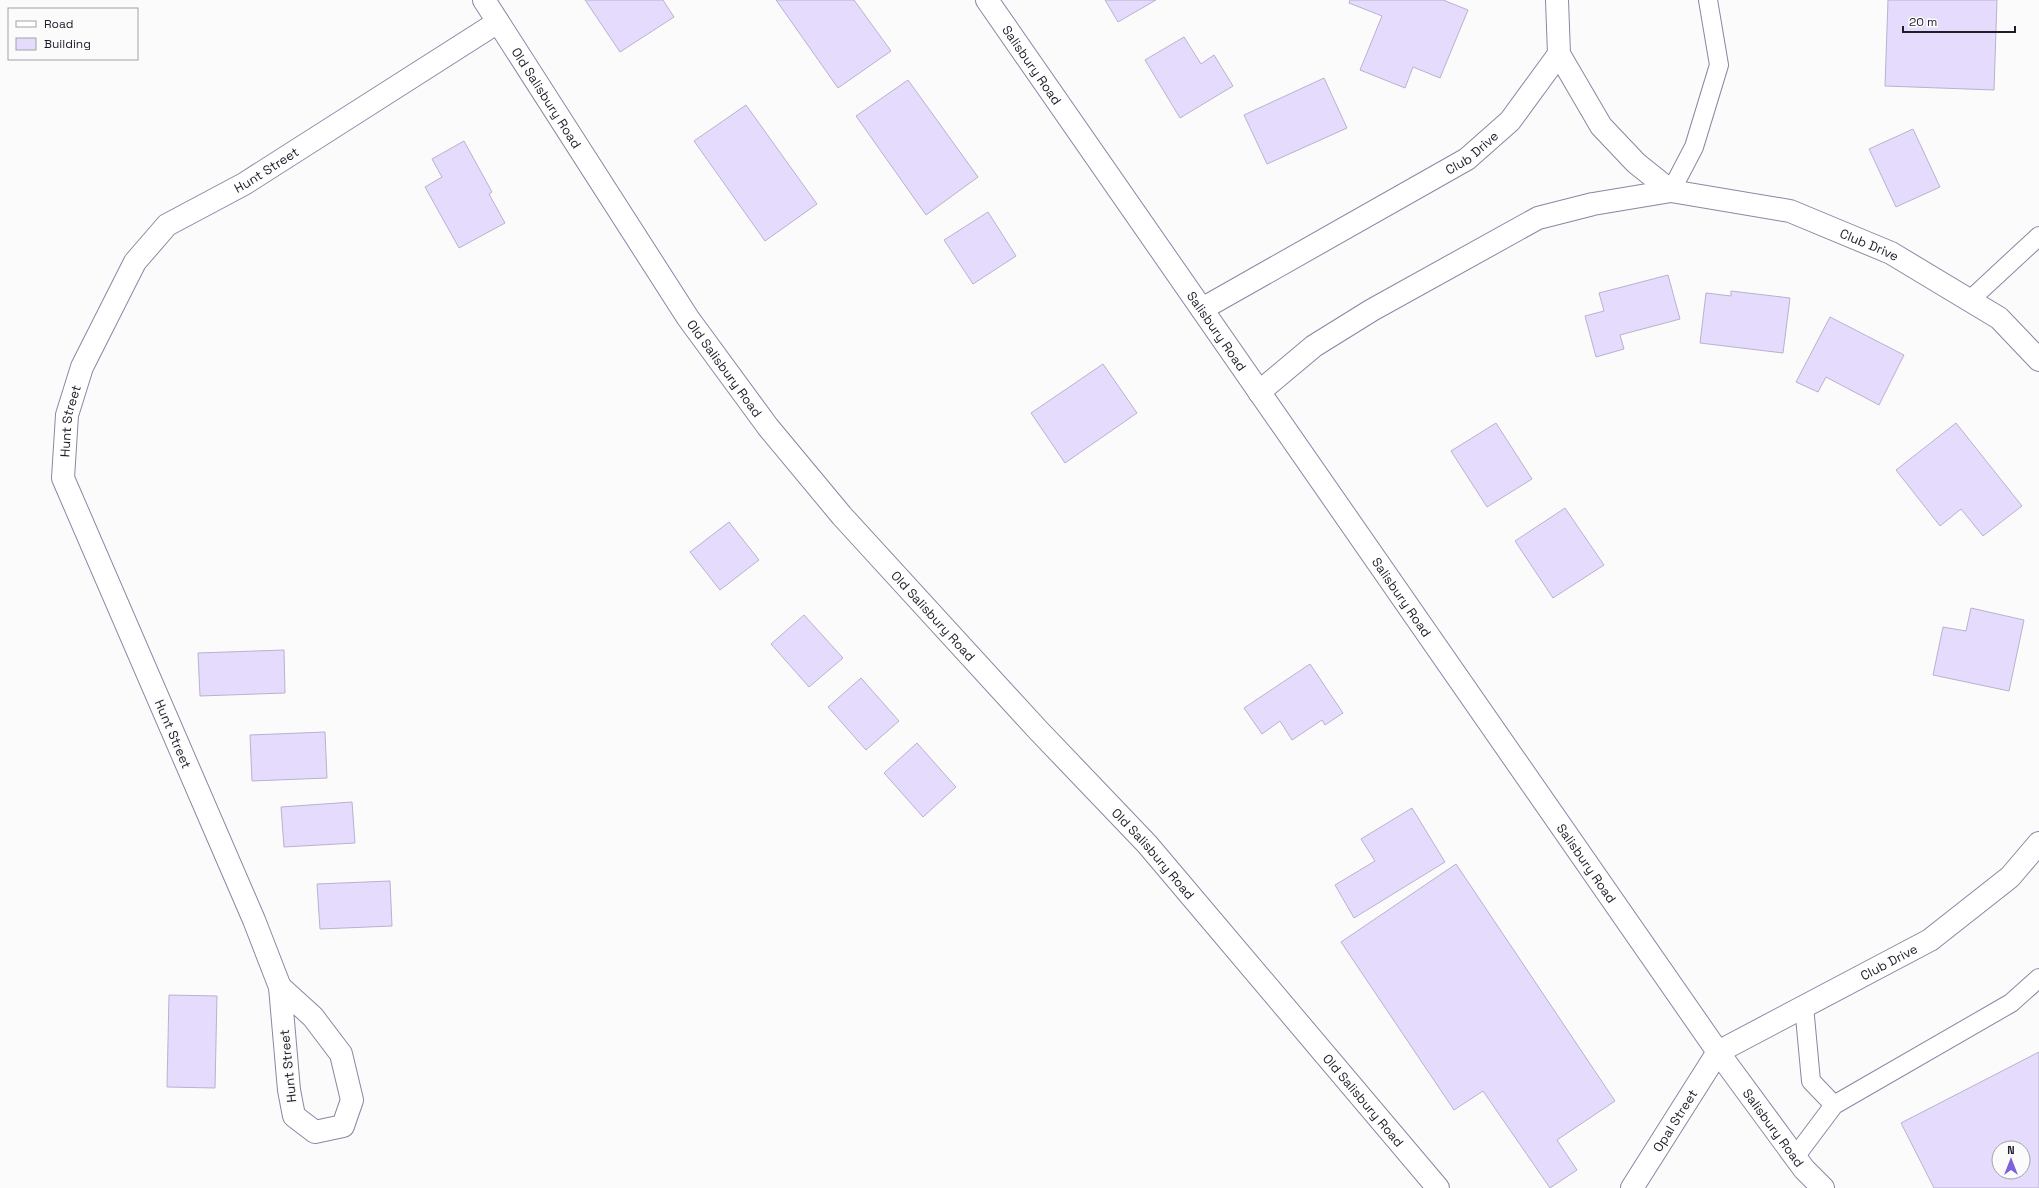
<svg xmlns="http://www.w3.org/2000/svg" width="2039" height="1188" font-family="'Space Grotesk',sans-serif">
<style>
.building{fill:#e5dbfc;stroke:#bab1d0;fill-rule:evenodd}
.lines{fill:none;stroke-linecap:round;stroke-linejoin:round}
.lane-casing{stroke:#8e85a3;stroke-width:20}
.street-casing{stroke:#8e85a3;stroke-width:24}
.secondary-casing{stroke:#8e85a3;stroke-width:24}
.lane{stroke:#fff;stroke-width:18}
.street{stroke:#fff;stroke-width:22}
.secondary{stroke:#fff;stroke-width:22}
.labels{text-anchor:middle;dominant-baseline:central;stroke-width:3.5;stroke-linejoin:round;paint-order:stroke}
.street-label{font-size:13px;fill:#201c28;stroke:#fbfbfb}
</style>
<rect width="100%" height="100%" fill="#fbfbfb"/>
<path class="building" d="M 585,0 L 663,0 L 674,17 L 620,52 Z
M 776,0 L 854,0 L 891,51 L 838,88 Z
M 1105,0 L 1156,0 L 1118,22 Z
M 1350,0 L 1443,0 L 1468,10 L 1440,78 L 1413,67 L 1405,88 L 1360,70 L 1382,16 L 1349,3 Z
M 1888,0 L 1997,0 L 1994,90 L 1885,86 Z
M 1184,37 L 1201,64 L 1214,55 L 1233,86 L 1180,118 L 1145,60 Z
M 1324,78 L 1347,128 L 1267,164 L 1244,115 Z
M 908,80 L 978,177 L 926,215 L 856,116 Z
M 746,105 L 817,204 L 765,241 L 694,141 Z
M 1913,129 L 1940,187 L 1896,207 L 1869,149 Z
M 464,141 L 492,192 L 489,194 L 505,223 L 459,248 L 425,187 L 442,177 L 432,159 Z
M 988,212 L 1016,256 L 973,284 L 944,240 Z
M 1668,275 L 1680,319 L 1620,335 L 1624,349 L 1596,357 L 1585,316 L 1604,311 L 1599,293 Z
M 1731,291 L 1790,298 L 1783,353 L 1700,343 L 1706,293 L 1731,296 Z
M 1830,317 L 1904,355 L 1879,405 L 1826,377 L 1818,392 L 1796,382 Z
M 1103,364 L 1137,413 L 1065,463 L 1031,413 Z
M 1496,423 L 1532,479 L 1487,507 L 1451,451 Z
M 1956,423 L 2022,506 L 1983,536 L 1961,509 L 1940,526 L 1896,470 Z
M 1565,508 L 1604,565 L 1553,598 L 1515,541 Z
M 729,522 L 759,560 L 720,590 L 690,552 Z
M 1971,608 L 2024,620 L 2009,691 L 1933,675 L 1943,627 L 1966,631 Z
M 804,615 L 843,658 L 809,687 L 771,644 Z
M 284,650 L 285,693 L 200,696 L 198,653 Z
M 1310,664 L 1343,713 L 1325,725 L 1322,720 L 1292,740 L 1280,721 L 1262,734 L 1244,708 Z
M 861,678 L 899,721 L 866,750 L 828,707 Z
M 325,732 L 327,778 L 252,781 L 250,735 Z
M 917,743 L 956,787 L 923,817 L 884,773 Z
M 352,802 L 355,843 L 284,847 L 281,807 Z
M 1412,808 L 1445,862 L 1354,918 L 1335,885 L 1375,861 L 1361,839 Z
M 1456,864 L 1615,1101 L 1557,1140 L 1577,1170 L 1550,1188 L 1483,1091 L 1454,1110 L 1341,942 Z
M 390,881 L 392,926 L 320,929 L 317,884 Z
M 169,995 L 217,996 L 215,1088 L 167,1087 Z
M 2039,1052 L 2039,1188 L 1934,1188 L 1901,1123 ZM 1999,1148 L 2023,1148 L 2023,1172 L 1999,1172 Z"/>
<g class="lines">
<g class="lane-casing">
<path id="lane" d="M 1671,191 L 1694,147 L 1719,65 L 1708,0
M 1970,300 L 2039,236
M 1804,1006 L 1811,1081 L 1834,1105 L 2011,1003 L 2039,978
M 1795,1157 L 1834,1105"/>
</g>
<g class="street-casing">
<g id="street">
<path id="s1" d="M 484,0 L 688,318 L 768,427 L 842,516 L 1038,730 L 1147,844 L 1438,1188"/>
<path id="s2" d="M 1557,0 L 1559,54 L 1601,126 L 1636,163 L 1671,191 L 1790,211 L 1891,253 L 1999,318 L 2039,360"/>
<path id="s3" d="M 1202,309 L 1467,159 L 1510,121 L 1559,54"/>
<path d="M 1259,392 L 1314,346 L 1372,310 L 1538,218 L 1593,204 L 1671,191"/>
<path id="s4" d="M 280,987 L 254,920 L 63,478 L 67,415 L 82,367 L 135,262 L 167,225 L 244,184 L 498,22"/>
<path d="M 280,987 L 313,1017 L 341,1054 L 352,1100 L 343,1126 L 315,1132 L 294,1116 L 289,1090 Z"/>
<path id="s5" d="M 1632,1188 L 1718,1052 L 1930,940 L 2010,877 L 2039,843"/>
</g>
</g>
<g class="secondary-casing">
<g id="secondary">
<path id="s6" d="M 987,0 L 1718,1052 L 1804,1169 L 1823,1188"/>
</g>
</g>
<use href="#lane" class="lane"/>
<use href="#street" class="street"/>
<use href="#secondary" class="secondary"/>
</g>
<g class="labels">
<g class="street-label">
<text stroke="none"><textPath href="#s6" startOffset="79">Salisbury Road</textPath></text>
<text stroke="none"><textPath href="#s1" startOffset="116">Old Salisbury Road</textPath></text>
<text stroke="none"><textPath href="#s3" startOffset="312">Club Drive</textPath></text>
<text stroke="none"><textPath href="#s4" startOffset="947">Hunt Street</textPath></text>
<text stroke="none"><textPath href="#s2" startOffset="440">Club Drive</textPath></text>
<text stroke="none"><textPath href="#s6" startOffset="403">Salisbury Road</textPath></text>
<text stroke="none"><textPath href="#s1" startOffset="440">Old Salisbury Road</textPath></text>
<text stroke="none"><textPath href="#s4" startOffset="611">Hunt Street</textPath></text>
<text stroke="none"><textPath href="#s6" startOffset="727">Salisbury Road</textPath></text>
<text stroke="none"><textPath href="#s1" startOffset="764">Old Salisbury Road</textPath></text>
<text transform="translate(173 734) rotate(67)">Hunt Street</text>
<text stroke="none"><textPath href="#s1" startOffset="1088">Old Salisbury Road</textPath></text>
<text stroke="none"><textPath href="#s6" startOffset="1051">Salisbury Road</textPath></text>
<text stroke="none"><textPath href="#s5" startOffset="354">Club Drive</textPath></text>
<text transform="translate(288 1066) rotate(-96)">Hunt Street</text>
<text stroke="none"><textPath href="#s1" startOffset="1412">Old Salisbury Road</textPath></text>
<text stroke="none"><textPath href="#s5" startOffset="80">Opal Street</textPath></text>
<text stroke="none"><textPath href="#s6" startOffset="1375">Salisbury Road</textPath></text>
</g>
</g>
<rect x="8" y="8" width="130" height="52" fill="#fbfbfb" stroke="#a3a2a7"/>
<rect x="16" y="21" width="20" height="6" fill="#ffffff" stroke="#a3a2a7"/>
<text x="44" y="28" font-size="12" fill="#201c28">Road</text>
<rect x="16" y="38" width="20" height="12" fill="#e5dbfc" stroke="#a3a2a7"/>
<text x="44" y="48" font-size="12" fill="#201c28">Building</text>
<g transform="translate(2011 1160)"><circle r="19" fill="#fbfbfb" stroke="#a3a2a7"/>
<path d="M0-3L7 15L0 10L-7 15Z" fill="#7e60db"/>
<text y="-6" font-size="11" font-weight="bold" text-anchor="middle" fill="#201c28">N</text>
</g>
<path d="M1903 26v6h112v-6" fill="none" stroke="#201c28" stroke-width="2"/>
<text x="1909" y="26" font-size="12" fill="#201c28" stroke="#fbfbfb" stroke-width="3" paint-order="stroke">20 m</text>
</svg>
